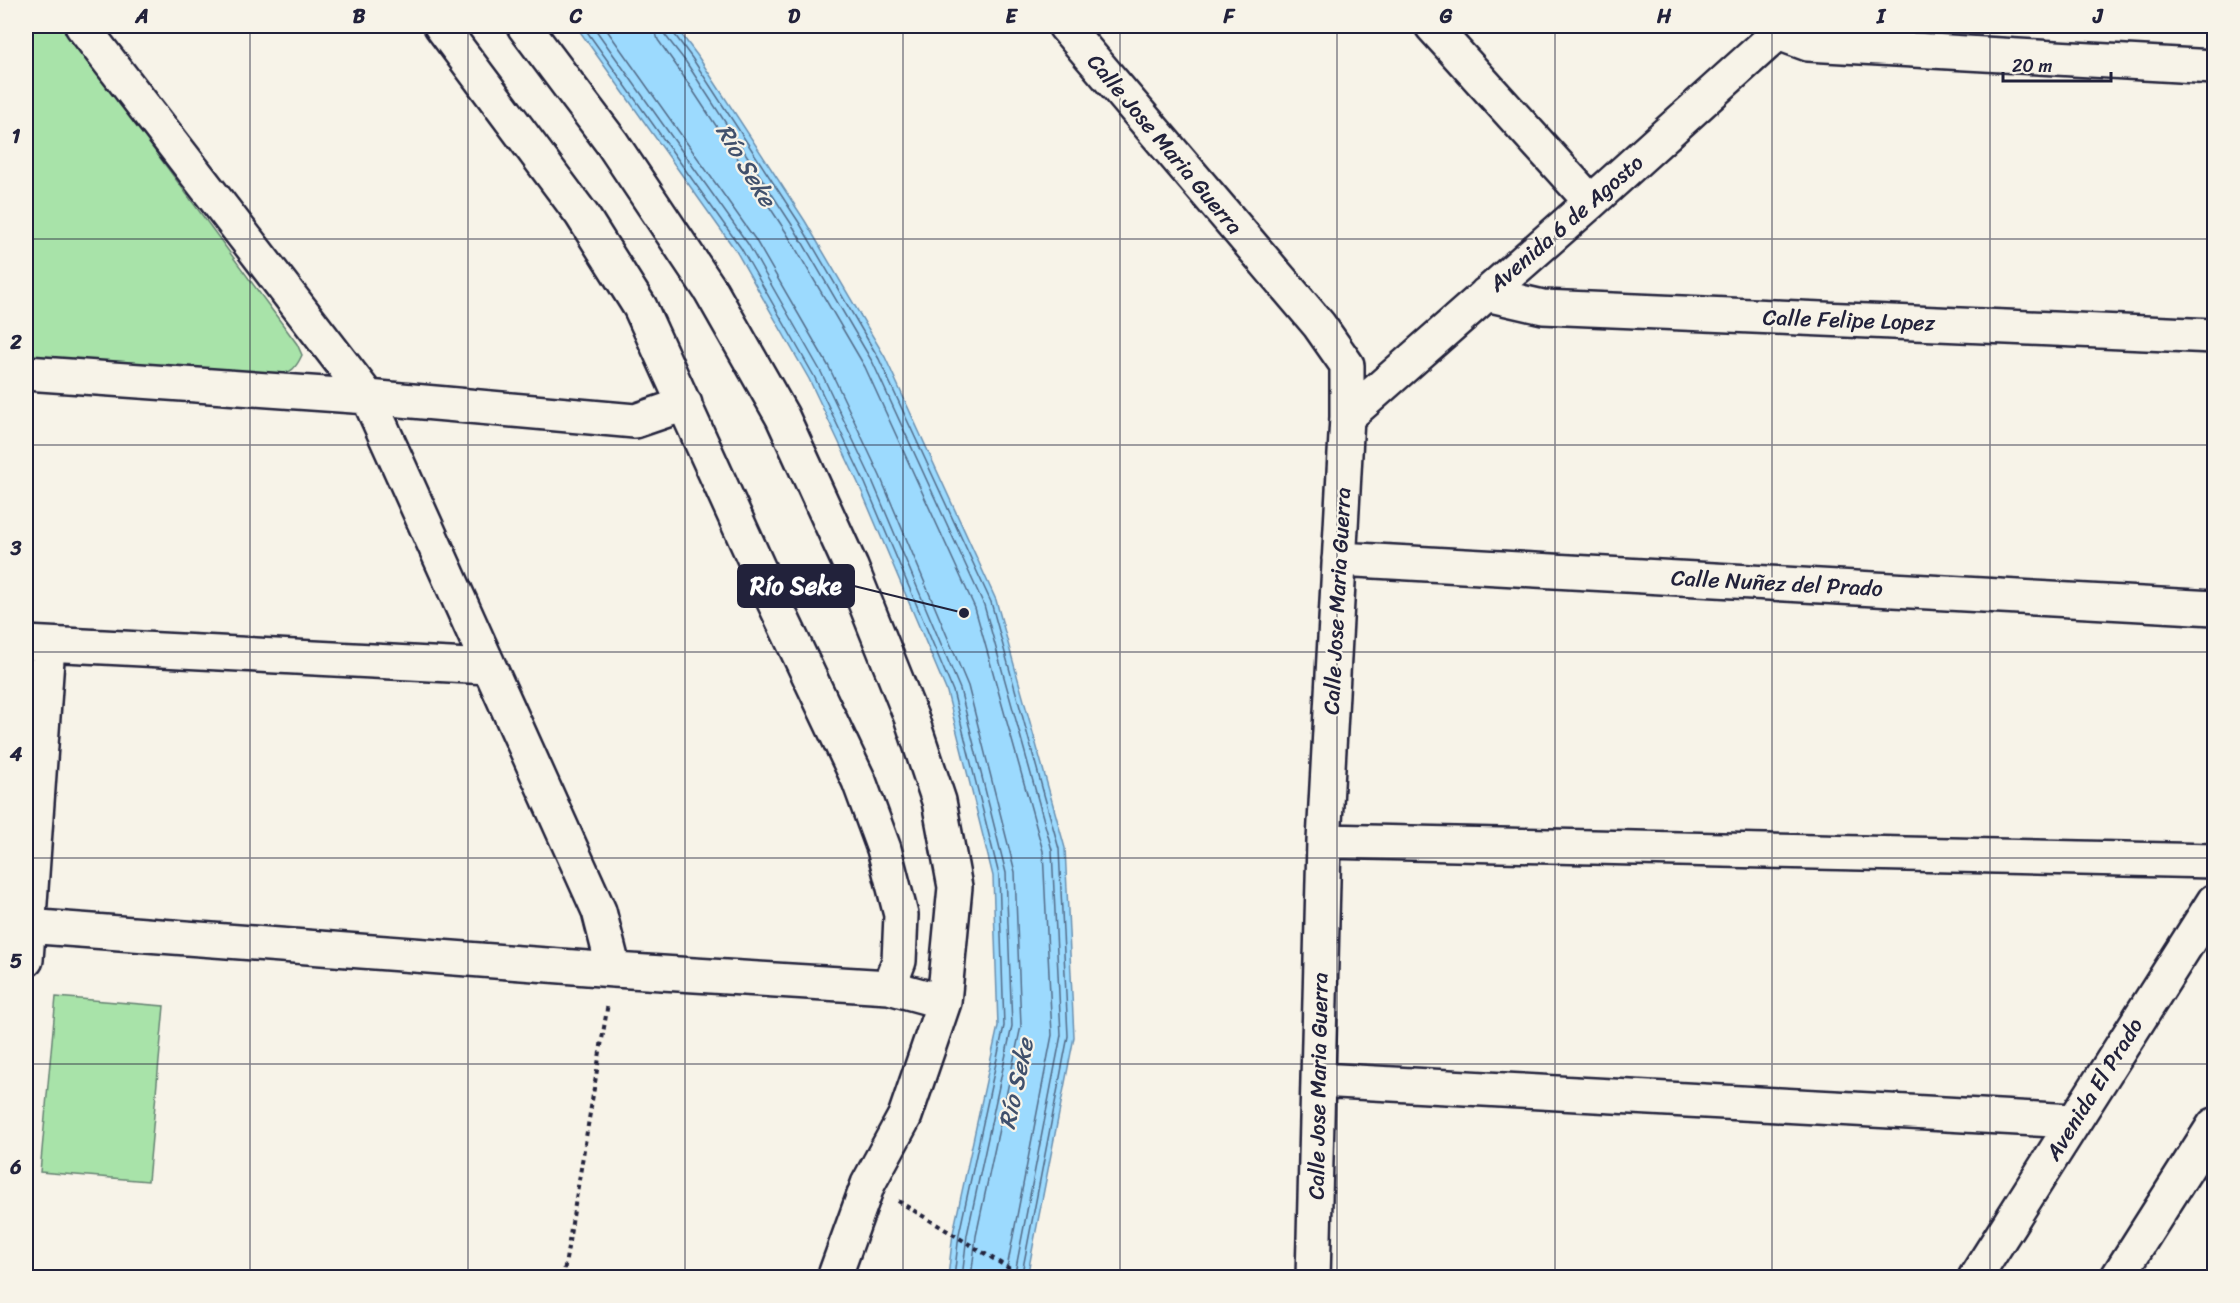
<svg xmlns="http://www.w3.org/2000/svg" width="2240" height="1303" font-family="Sriracha,sans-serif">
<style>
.green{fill:#a8e3a9;stroke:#658272;stroke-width:1.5}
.water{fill:#9cdafe;stroke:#6b90b0;stroke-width:1.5}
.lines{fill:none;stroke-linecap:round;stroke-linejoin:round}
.shore{stroke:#536c89;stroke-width:1.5}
.minor-casing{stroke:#22223b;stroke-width:38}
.path{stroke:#22223b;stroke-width:4;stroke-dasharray:4.5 4.5;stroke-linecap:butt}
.minor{stroke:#f7f3e8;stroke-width:33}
.grid{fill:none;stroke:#22223b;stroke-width:1.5;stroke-opacity:0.55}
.labels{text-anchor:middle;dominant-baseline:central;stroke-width:4.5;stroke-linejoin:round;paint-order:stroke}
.street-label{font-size:22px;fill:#22223b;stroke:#f7f3e8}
.water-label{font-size:24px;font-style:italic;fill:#40506c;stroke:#f7f3e8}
.leader{fill:none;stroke:#22223b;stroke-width:2}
.callout-dot{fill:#22223b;stroke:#f7f3e8;stroke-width:2}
.callout{fill:#22223b;stroke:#22223b;stroke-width:2}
.callout-label{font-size:24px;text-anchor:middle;font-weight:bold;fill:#fff}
.neatline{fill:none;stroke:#22223b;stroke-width:2}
.grid-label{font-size:20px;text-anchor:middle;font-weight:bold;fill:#22223b}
</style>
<rect width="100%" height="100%" fill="#f7f3e8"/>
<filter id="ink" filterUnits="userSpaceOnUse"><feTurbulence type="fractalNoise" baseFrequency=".0167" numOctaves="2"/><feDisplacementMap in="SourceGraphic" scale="12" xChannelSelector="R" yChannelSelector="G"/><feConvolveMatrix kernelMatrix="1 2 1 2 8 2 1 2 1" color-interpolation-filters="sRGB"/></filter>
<g filter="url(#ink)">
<path class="green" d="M 26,26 L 63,26 L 297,344 L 302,355 C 296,368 291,374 277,374 L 26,356 Z
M 56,997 L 164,1006 L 148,1181 L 40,1172 Z"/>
<path class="water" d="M 576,26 L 675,26 L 697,55 L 805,221 L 885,357 L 996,600 L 1065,848 L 1074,1037 L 1027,1277 L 948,1277 L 953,1233 L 998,1026 L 993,876 L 947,692 L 859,485 L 809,379 L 736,251 Z"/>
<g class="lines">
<path class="shore" d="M 583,26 L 741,248 L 814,376 L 865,483 L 953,691 L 999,875 L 1004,1026 L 959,1234 L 954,1278
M 593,26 L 748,244 L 821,372 L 872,480 L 960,689 L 1006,873 L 1012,1026 L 967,1235 L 962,1278
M 604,26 L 755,239 L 829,367 L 880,476 L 968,686 L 1015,872 L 1021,1026 L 976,1236 L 971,1278
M 654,26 L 658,40 L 678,68 L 786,232 L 865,367 L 975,608 L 1043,851 L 1052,1035 L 1005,1278
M 663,26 L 665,35 L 686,62 L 794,228 L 873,363 L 984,605 L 1052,850 L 1061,1035 L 1014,1278
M 671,26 L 672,31 L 692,58 L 800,224 L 879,359 L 991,602 L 1059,849 L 1068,1036 L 1021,1278"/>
<g class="minor-casing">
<path id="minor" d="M 82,26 L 368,397 L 599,911 L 614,970
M 441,26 L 582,215 L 640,307 L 767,587 L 859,781 L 884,849 L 901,915 L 899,961 L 889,987
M 524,26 L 612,143 L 711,291 L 782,416 L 851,567 L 911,717 L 939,801 L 955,887 L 944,1002 L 905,1116 L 868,1184 L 834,1278
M 1065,26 L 1319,325 L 1347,365 L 1347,417 L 1324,841 L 1313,1278
M 1432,26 L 1591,202
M 1771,26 L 1778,33 L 1808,44 L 2214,67
M 1486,294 L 1543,307 L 2214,336
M 26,373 L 368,397 L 635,421 L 685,404
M 1347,417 L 1591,202 L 1778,33 L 1781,26
M 1339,559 L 2214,608
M 26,643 L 489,667
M 1324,841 L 2214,861
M 26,926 L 614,970 L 889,987 L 944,1002
M 26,960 L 48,645
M 1319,1080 L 2073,1121
M 1975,1278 L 2214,901
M 2117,1278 L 2214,1125"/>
</g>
<path class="path" d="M 898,1201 L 1025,1278
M 563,1278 L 608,1003"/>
<use href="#minor" class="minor"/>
</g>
</g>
<path class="grid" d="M 250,26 L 250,1278M 468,26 L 468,1278M 685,26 L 685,1278M 903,26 L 903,1278M 1120,26 L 1120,1278M 1337,26 L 1337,1278M 1555,26 L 1555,1278M 1772,26 L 1772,1278M 1990,26 L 1990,1278M 26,239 L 2214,239M 26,445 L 2214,445M 26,652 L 2214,652M 26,858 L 2214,858M 26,1064 L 2214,1064"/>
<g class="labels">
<g class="street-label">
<text transform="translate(1165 144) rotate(50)">Calle Jose Maria Guerra</text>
<text transform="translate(1566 223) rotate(-41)">Avenida 6 de Agosto</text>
<text transform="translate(1849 320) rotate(2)">Calle Felipe Lopez</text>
<text transform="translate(1777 583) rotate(3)">Calle Nuñez del Prado</text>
<text transform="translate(1337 601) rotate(-87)">Calle Jose Maria Guerra</text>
<text transform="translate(1318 1086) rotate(-89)">Calle Jose Maria Guerra</text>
<text transform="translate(2094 1089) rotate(-58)">Avenida El Prado</text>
</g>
<g class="water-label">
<text transform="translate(746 165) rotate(59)">Río Seke</text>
<text transform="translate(1016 1084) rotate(-78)">Río Seke</text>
</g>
</g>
<path class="leader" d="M964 613L854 586"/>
<circle class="callout-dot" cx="964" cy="613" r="6"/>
<rect class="callout" x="738" y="565" width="116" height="42" rx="6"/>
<g class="callout-label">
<text x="796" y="594">Río Seke</text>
</g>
<rect width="2240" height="1303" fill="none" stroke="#f7f3e8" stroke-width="66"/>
<path d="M2003 72v9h108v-9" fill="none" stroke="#22223b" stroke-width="3"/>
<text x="2012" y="72" font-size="18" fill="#22223b" stroke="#f7f3e8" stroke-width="4.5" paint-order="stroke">20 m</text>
<rect x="33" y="33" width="2174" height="1237" class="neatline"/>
<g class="grid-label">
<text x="142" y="23">A</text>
<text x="359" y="23">B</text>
<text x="576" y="23">C</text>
<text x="794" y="23">D</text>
<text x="1011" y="23">E</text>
<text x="1229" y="23">F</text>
<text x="1446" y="23">G</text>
<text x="1664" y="23">H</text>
<text x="1881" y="23">I</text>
<text x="2098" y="23">J</text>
<text x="16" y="143">1</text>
<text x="16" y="349">2</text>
<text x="16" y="555">3</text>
<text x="16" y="761">4</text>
<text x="16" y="968">5</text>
<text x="16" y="1174">6</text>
</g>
</svg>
